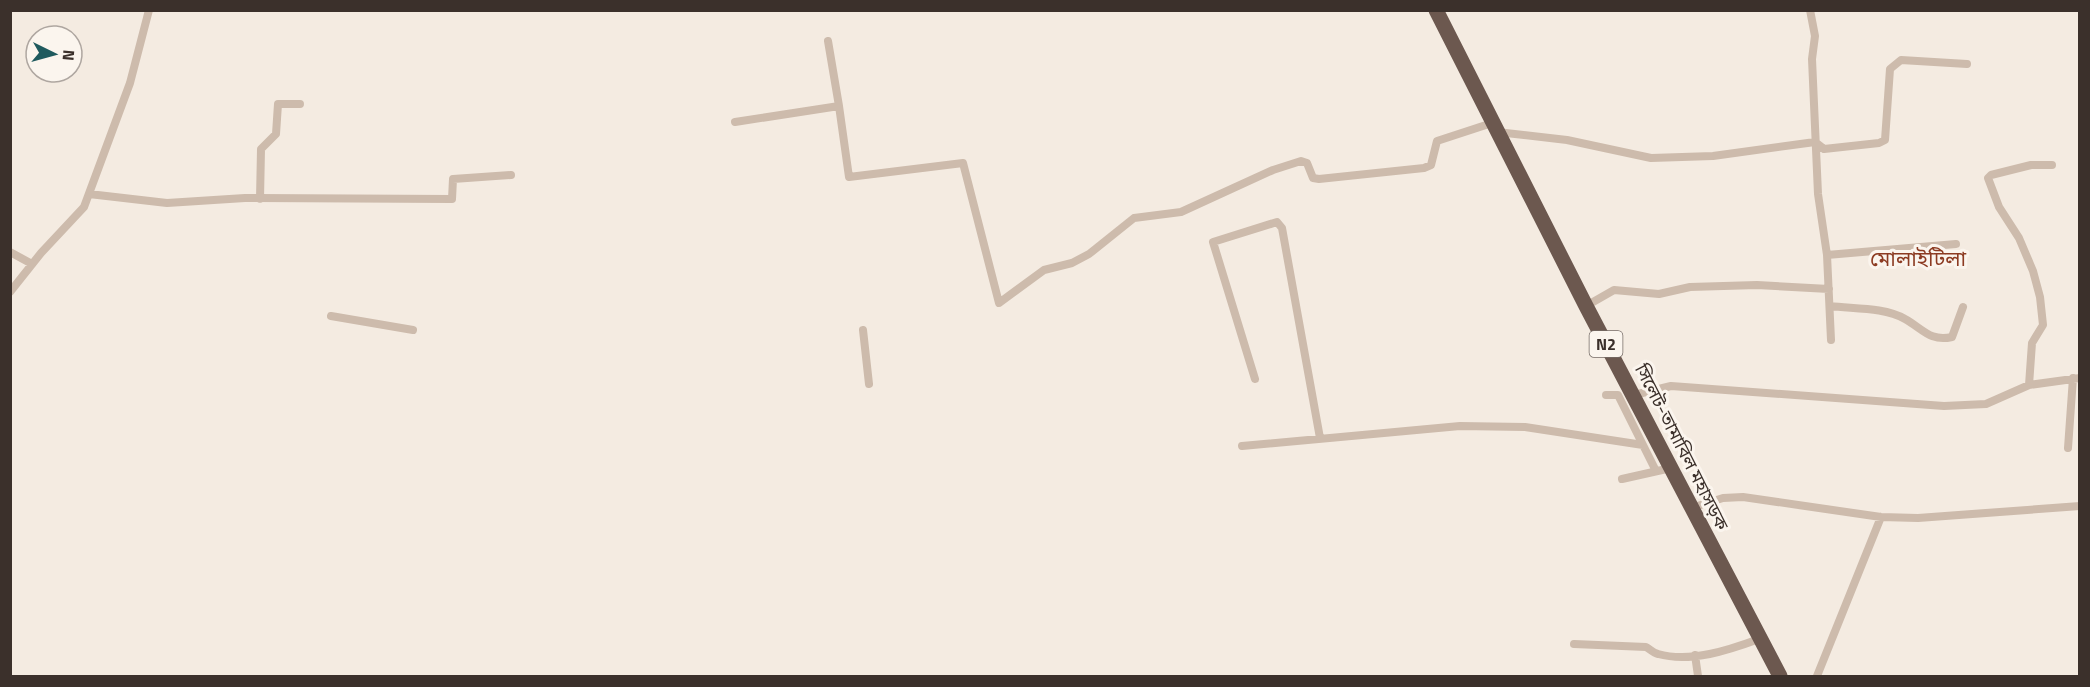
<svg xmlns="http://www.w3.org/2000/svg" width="2090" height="687" font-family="'Titillium Web','Noto Sans Bengali',sans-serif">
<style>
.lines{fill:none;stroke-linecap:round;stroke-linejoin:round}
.minor{stroke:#cdbbac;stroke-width:8}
.trunk{stroke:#6c584f;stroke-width:15}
.labels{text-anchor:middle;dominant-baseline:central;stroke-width:6;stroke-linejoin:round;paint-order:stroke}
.shield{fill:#fbf5ee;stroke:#756b66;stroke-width:1.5}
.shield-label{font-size:16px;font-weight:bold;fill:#3b302b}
.street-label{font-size:18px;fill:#3b302b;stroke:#fbf5ee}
.quarter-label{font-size:21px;fill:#8c3b22;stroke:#fbf5ee}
</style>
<rect width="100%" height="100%" fill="#f4ebe1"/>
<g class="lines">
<path class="minor" d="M 1810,10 L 1815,36 L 1812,59 L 1818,194 L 1827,255 L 1831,340
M 828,41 L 839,106
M 735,122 L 839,106 L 849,177 L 963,163 L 999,303 L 1044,270 L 1072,263 L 1089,254 L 1134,218 L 1181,212 L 1273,170 L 1301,161 L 1307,163 L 1313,178 L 1319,179 L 1424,168 L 1431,165 L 1437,141 L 1492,123
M 1497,132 L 1567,140 L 1651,158 L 1713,156 L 1815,142 L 1824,149 L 1879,143 L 1885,140 L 1890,69 L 1901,60 L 1967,64
M 89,194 L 167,203 L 245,198 L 452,199 L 453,179 L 511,175
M 260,199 L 261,149 L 276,134 L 278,104 L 300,104
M 10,252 L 32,264
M 1827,255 L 1956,244
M 10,292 L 41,253 L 84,207 L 130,83 L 149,10
M 1586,306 L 1614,290 L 1659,294 L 1690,287 L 1757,285 L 1829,289
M 1830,306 C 1853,309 1884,307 1905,319 C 1923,329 1930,342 1952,337 L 1963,307
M 331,316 L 413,330
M 863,330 L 869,384
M 1255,379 L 1213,242 L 1277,222 L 1282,228 L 1320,438
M 2029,385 L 2032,343 L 2043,325 L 2040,297 L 2033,271 L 2019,238 L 1999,207 L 1988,178 L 1991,175 L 2031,165 L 2052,165
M 1606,395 L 1618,395 L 1643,445
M 1634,395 L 1671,386 L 1944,406 L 1986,404 L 2029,385 L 2080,378
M 1242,446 L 1460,426 L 1525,427 L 1643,445 L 1656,471
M 2068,448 L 2073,378
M 1622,479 L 1671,468
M 1691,508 L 1723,498 L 1743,497 L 1881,517 L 1918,518 L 2080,506
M 1574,644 L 1646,647 C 1650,649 1653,653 1658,654 C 1691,663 1729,650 1759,639
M 1695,655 L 1698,676
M 1817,676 L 1881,517"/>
<path class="trunk" d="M 1436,10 L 1586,306 L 1780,676"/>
</g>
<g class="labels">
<rect class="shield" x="1589.5" y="331" width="33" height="26" rx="4.5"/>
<g class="shield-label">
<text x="1606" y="344">N2</text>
</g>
<g class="street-label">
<text transform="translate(1682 447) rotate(63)">সিলেট-তামাবিল মহাসড়ক</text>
</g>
<g class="quarter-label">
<text x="1918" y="258">মোলাইটিলা</text>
</g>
</g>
<rect width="2090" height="687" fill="none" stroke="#3b302b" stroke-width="24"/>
<g transform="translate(54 54) rotate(95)"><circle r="28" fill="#fbf5ee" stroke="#aea6a0" stroke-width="1.5"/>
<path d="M0-4.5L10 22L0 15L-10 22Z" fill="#1f5a5e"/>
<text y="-9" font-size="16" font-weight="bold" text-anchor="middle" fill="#3b302b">N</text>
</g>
</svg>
